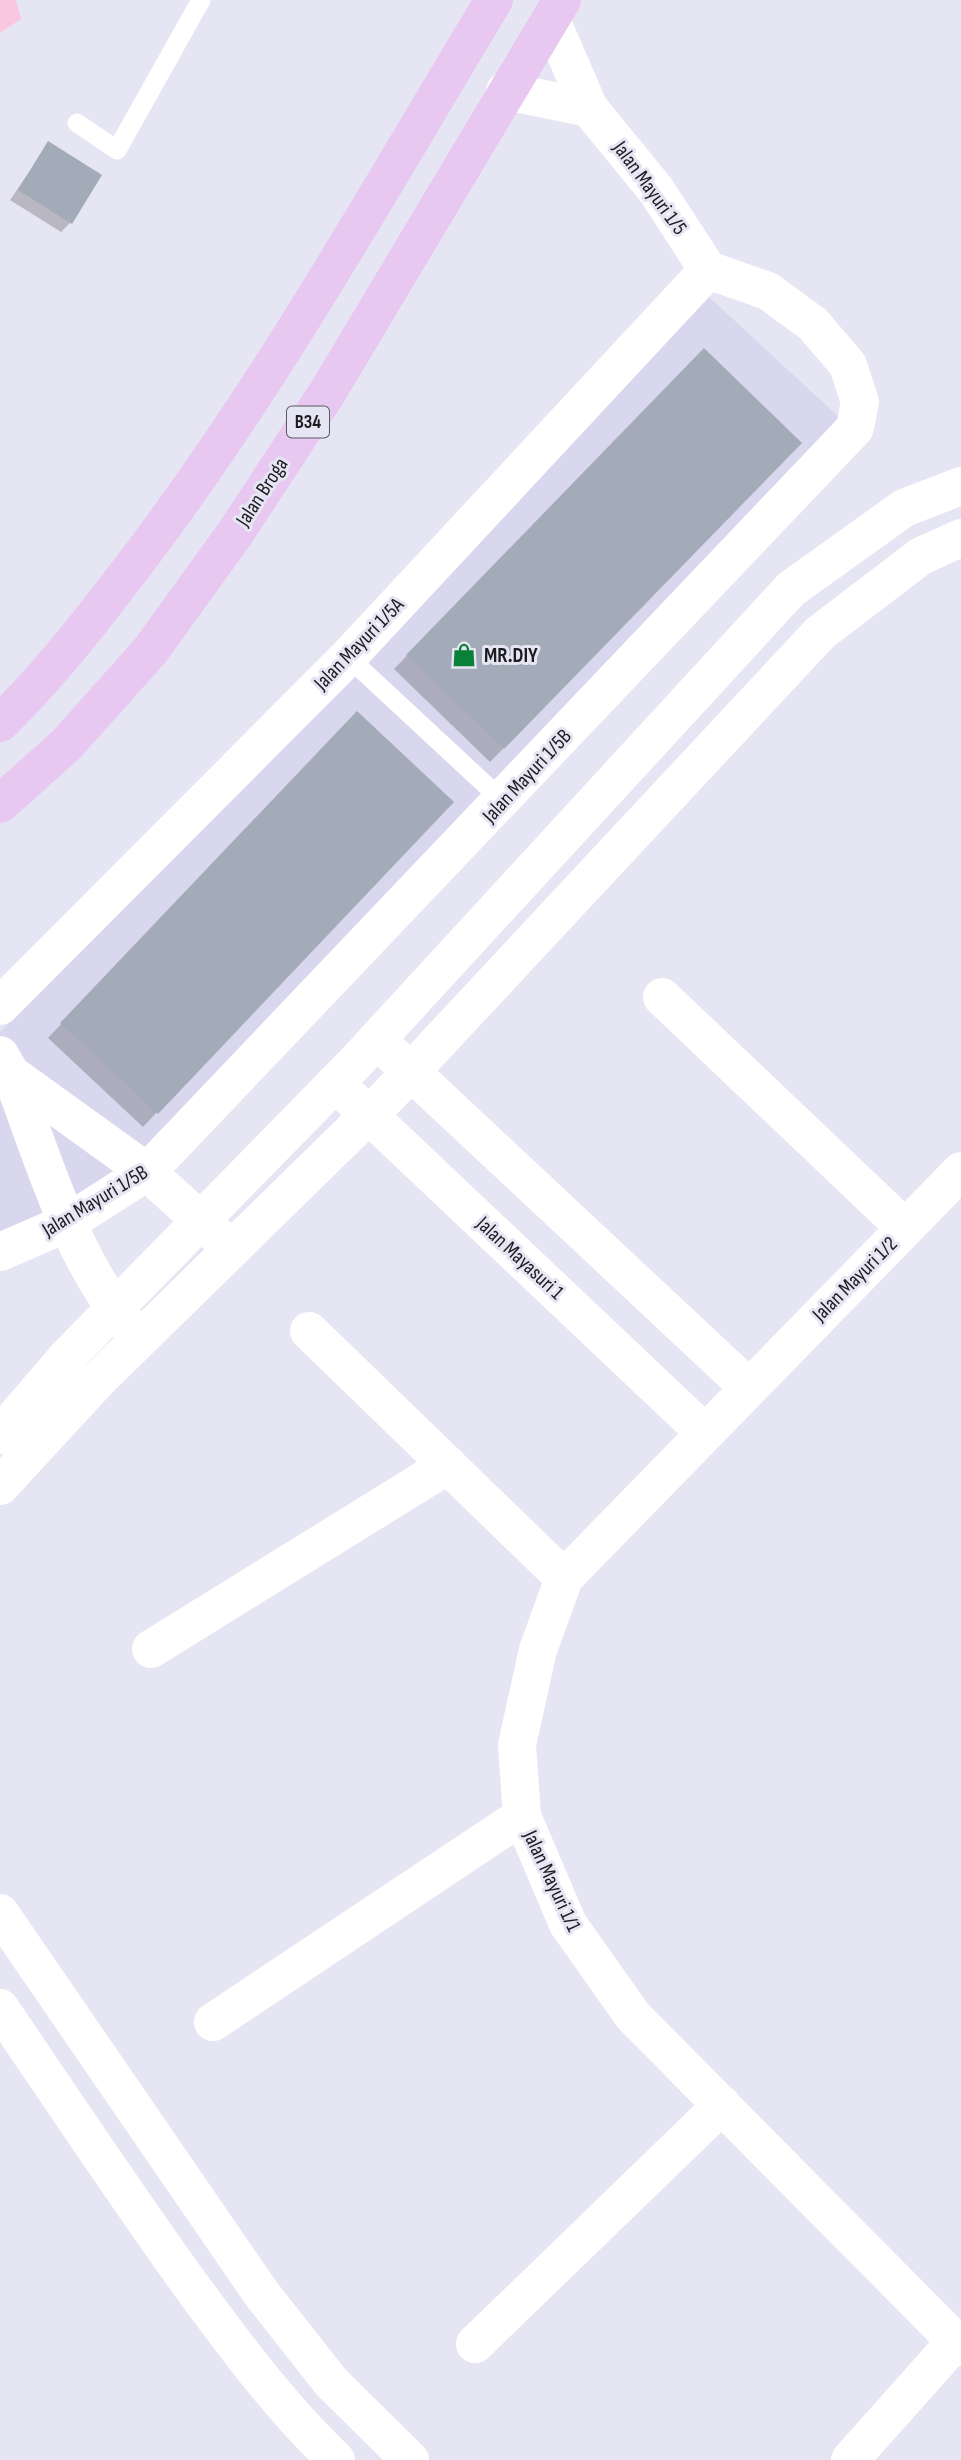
<svg xmlns="http://www.w3.org/2000/svg" width="961" height="2460" font-family="'Sofia Sans Condensed',sans-serif">
<style>
.built{fill:#d9d7ed}
.green{fill:#f9c7e0}
.shadow{fill:#0003}
.building{fill:#a4abb8}
.lines{fill:none;stroke-linecap:round;stroke-linejoin:round}
.service{stroke:#fff;stroke-width:19}
.minor{stroke:#fff;stroke-width:38}
.tertiary{stroke:#fff;stroke-width:38}
.primary{stroke:#e8c8f1;stroke-width:38}
.labels{text-anchor:middle;dominant-baseline:central;stroke-width:6;stroke-linejoin:round;paint-order:stroke}
.shield{fill:#e6e5f3;stroke:#595860;stroke-width:2}
.shield-label{font-size:19px;font-weight:bold;fill:#1c1c21}
.street-label{font-size:21px;fill:#1c1c21;stroke:#e6e5f3}
.poi-label{font-size:21px;font-weight:bold;fill:#1c1c21;stroke:#e6e5f3;text-anchor:start}
</style>
<rect width="100%" height="100%" fill="#e6e5f3"/>
<path class="built" d="M 709,297 L 840,418 L 119,1174 L 0,1238 L 0,1032 L 393,635 Z"/>
<path class="green" d="M 0,0 L 16,0 L 21,19 L 0,33 Z"/>
<path class="shadow" d="M 48,144 L 70,223 L 61,232 L 10,200 Z
M 704,351 L 800,443 L 490,762 L 394,669 Z
M 343,727 L 451,802 L 143,1127 L 48,1038 Z"/>
<path class="building" d="M 48,141 L 102,175 L 72,224 L 18,190 Z
M 704,348 L 802,443 L 504,749 L 406,655 Z
M 357,711 L 454,802 L 158,1114 L 60,1023 Z"/>
<g class="lines">
<path class="service" d="M 77,123 L 117,150 L 201,0
M 348,657 L 503,801"/>
<path class="minor" d="M 551,20 L 589,108 L 656,190 L 708,270
M 505,91 L 589,108
M 662,997 L 905,1228
M 0,1006 L 348,657 L 708,270
M 377,1040 L 748,1387
M 0,1055 L 11,1074 C 45,1163 72,1263 136,1335
M 11,1074 L 147,1172 L 232,1249
M 335,1083 L 705,1433
M 961,1171 L 564,1578 L 538,1650 L 517,1745 L 522,1816 L 568,1924 L 633,2016 L 961,2347
M 0,1252 L 67,1223 L 147,1172 L 855,428 L 860,402 L 848,365 L 813,324 L 768,291 L 708,270
M 309,1331 L 564,1578
M 151,1649 L 448,1465
M 213,2022 L 522,1816
M 475,2344 L 722,2105
M 850,2460 L 956,2341"/>
<path class="tertiary" d="M 0,1435 L 66,1358 L 356,1062 L 791,589 L 904,508 L 961,486
M 0,1486 L 97,1381 L 389,1095 L 820,633 L 921,556 L 961,538
M 0,1913 L 261,2293 L 331,2382 L 410,2460
M 0,2008 C 61,2098 121,2188 184,2276 C 231,2340 278,2405 336,2460"/>
<path class="primary" d="M 0,723 C 53,672 98,612 143,553 C 274,379 381,187 494,0
M 0,804 L 66,745 L 150,651 L 236,532 L 327,393 L 562,0"/>
</g>
<defs>
<g id="shop-bare" transform="scale(1.89)"><path d="M-5-2.5h2.3a2.7 3.5 0 0 1 5.4 0H5L5.5 6h-11ZM-1.5-2.5h3a1.5 2.3 0 0 0-3 0Z" fill="#0a8139" stroke="#e6e5f3" stroke-width="2.5" paint-order="stroke"/></g>
</defs>
<g fill-rule="evenodd">
<use href="#shop-bare" x="464" y="655"/>
</g>
<g class="labels">
<rect class="shield" x="287" y="406.5" width="42" height="31" rx="5"/>
<g class="shield-label">
<text x="308" y="422">B34</text>
</g>
<g class="street-label">
<text transform="translate(650 188) rotate(54)">Jalan Mayuri 1/5</text>
<text transform="translate(262 492) rotate(-57)">Jalan Broga</text>
<text transform="translate(359 644) rotate(-46)">Jalan Mayuri 1/5A</text>
<text transform="translate(527 776) rotate(-47)">Jalan Mayuri 1/5B</text>
<text transform="translate(95 1201) rotate(-31)">Jalan Mayuri 1/5B</text>
<text transform="translate(520 1258) rotate(43)">Jalan Mayasuri 1</text>
<text transform="translate(855 1279) rotate(-45)">Jalan Mayuri 1/2</text>
<text transform="translate(552 1881) rotate(65)">Jalan Mayuri 1/1</text>
</g>
<g class="poi-label">
<text x="484" y="655">MR.DIY</text>
</g>
</g>
</svg>
